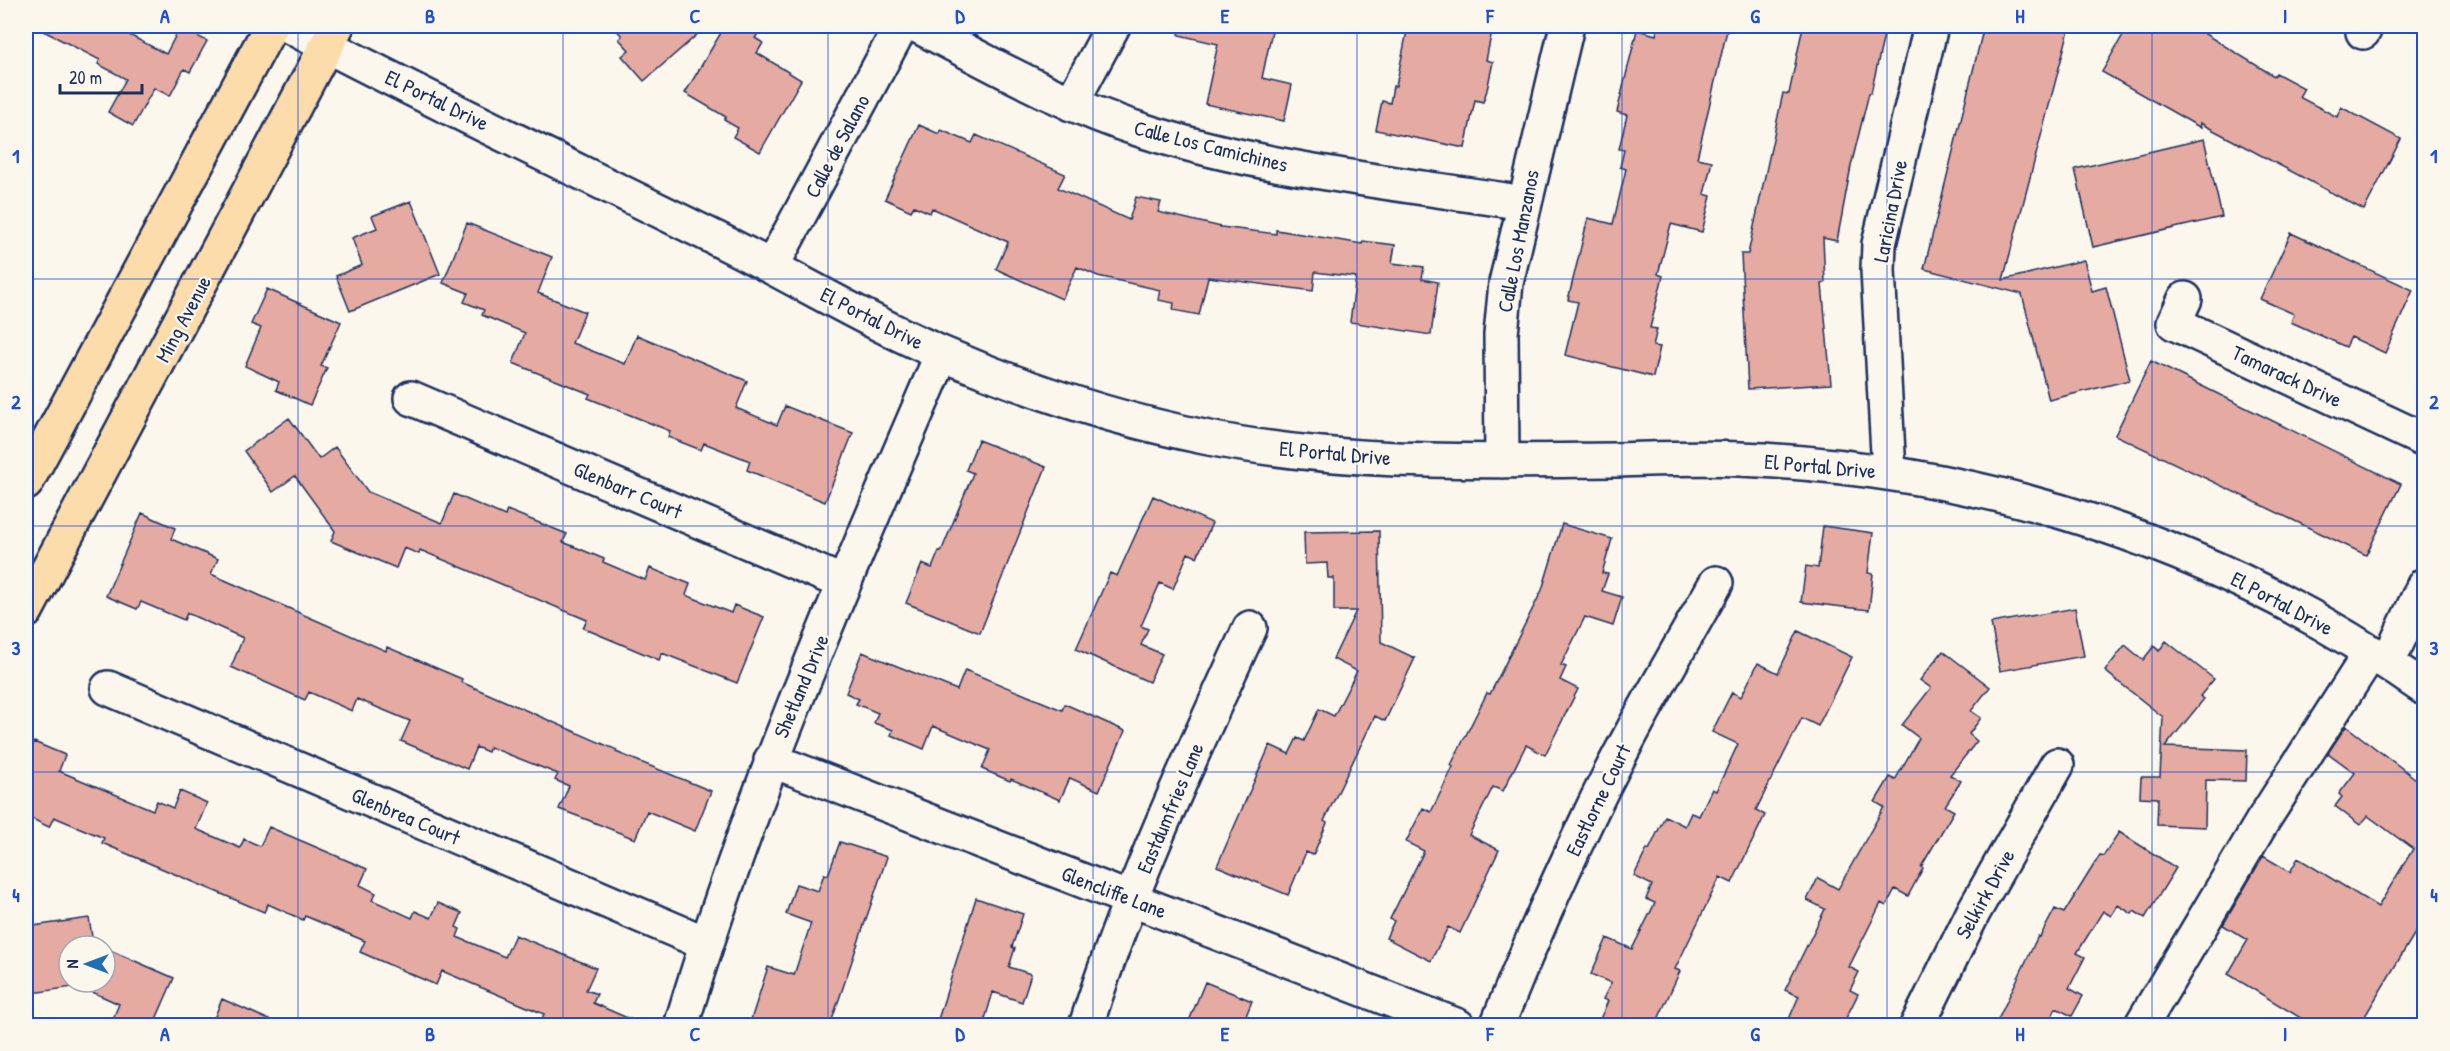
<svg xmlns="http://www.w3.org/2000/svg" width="2450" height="1051" font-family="'Patrick Hand',sans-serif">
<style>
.building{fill:#e5aba2;stroke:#1b2f5e;stroke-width:1.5}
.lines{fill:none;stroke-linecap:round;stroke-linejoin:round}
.minor-casing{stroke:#1b2f5e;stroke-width:38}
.major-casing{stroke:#1b2f5e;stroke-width:38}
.minor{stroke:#fbf7ec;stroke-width:33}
.major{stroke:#fddcac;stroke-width:33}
.grid{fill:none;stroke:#1d4ed8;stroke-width:1.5;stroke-opacity:0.55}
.labels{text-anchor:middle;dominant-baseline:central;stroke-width:4.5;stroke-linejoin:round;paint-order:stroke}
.street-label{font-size:21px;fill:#1b2f5e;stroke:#fbf7ec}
.neatline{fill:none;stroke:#1d4ed8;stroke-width:2}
.grid-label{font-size:20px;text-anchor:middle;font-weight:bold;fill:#1d4ed8}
</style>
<rect width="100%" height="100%" fill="#fbf7ec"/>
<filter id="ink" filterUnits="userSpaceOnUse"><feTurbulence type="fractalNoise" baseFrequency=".0167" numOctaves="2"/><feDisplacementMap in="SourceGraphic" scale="12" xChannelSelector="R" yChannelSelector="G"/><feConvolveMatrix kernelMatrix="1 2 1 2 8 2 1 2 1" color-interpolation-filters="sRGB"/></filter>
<g filter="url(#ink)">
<path class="building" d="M 34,26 L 112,26 L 166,54 L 180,27 L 207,41 L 190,72 L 184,69 L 170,96 L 154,88 L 133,126 L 108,112 L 126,79 L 98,64 L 100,60 Z
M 613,26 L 707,26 L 644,81 L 622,56 L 629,50 L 619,39 L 622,36 Z
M 725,26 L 744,26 L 758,34 L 755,38 L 763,43 L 757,53 L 801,80 L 760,152 L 733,137 L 738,128 L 724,120 L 726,117 L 685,93 Z
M 1180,26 L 1273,26 L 1262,78 L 1292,85 L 1284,121 L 1205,104 L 1218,44 L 1179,35 Z
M 1408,26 L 1493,26 L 1486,60 L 1493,62 L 1487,90 L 1483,102 L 1475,100 L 1465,148 L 1376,130 L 1382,101 L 1390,103 L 1393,86 L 1396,86 Z
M 1658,26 L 1728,26 L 1697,158 L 1712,161 L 1704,194 L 1711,196 L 1702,232 L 1671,224 L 1658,274 L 1663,276 L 1650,328 L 1657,329 L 1653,346 L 1660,347 L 1653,377 L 1565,355 L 1578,302 L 1568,300 L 1588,218 L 1613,224 L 1626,169 L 1620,167 L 1624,150 L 1619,149 L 1627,115 L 1617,112 L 1637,30 L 1656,35 Z
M 1803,26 L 1886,26 L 1871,93 L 1869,93 L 1851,166 L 1837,241 L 1823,238 L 1825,283 L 1822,284 L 1831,384 L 1748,389 L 1741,254 L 1748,254 L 1783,93 L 1789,94 Z
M 1984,26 L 2003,30 L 2004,26 L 2070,26 L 2003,280 L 2084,260 L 2092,291 L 2106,287 L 2130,380 L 2049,400 L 2022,294 L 1924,269 Z
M 2128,26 L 2192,26 L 2274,76 L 2276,73 L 2304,88 L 2299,97 L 2337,117 L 2341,107 L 2401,139 L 2364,210 L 2200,123 L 2201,128 L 2102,72 Z
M 919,125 L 939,134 L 941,130 L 972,143 L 976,135 L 1065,174 L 1058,188 L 1129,220 L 1136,197 L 1161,202 L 1158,212 L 1221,227 L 1276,234 L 1276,230 L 1362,244 L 1363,241 L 1395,245 L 1392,263 L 1424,267 L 1422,279 L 1438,282 L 1431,335 L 1350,322 L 1356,277 L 1315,272 L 1313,291 L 1208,277 L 1199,315 L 1173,310 L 1174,303 L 1158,300 L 1160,290 L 1098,276 L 1077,267 L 1062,299 L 996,269 L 1008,242 L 932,208 L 930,213 L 914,206 L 911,211 L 885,199 Z
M 2204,139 L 2222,217 L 2093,247 L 2075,169 Z
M 411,201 L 440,274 L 350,311 L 336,276 L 362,265 L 352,238 L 377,228 L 372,216 Z
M 467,223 L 552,257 L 538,293 L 585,312 L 572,343 L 625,364 L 637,335 L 747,381 L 736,408 L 777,425 L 785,406 L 853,433 L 825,502 L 747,470 L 750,461 L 704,443 L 701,450 L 668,437 L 670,431 L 588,398 L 590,394 L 513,363 L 525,333 L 482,315 L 484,310 L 464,302 L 468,293 L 443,283 Z
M 2291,233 L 2413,290 L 2385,353 L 2351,337 L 2346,347 L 2291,322 L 2294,314 L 2260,299 Z
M 267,289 L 341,322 L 321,366 L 327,368 L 310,405 L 276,390 L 279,382 L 245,366 L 261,328 L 251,324 Z
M 2151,361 L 2401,484 L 2366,555 L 2115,435 Z
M 289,418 L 319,459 L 335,447 L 368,492 L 442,523 L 454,494 L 505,516 L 507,510 L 567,534 L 563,542 L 604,559 L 603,562 L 645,580 L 650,568 L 690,584 L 686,595 L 731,613 L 734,605 L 764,617 L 737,683 L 662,653 L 659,660 L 583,628 L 587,620 L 420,550 L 419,554 L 404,548 L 396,568 L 331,541 L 335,531 L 295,476 L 273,492 L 244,451 Z
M 978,440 L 1046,467 L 980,633 L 906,603 L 922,564 L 932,568 L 939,551 L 941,552 L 972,476 L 973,473 L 966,470 Z
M 1153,496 L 1212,523 L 1197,557 L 1188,553 L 1173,589 L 1160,583 L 1141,626 L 1148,629 L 1141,645 L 1162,654 L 1149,682 L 1076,649 L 1110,573 L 1117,576 Z
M 142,513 L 175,528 L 171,539 L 218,559 L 211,574 L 386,651 L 387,647 L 462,679 L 461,682 L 617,750 L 616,752 L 711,791 L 695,831 L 647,811 L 635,839 L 588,820 L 559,809 L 569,786 L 555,780 L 558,774 L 490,747 L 488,752 L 476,747 L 467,769 L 401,741 L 410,721 L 357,699 L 352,711 L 309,692 L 305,700 L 231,667 L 243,638 L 187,613 L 184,620 L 141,602 L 137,609 L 106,596 Z
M 1562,524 L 1612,539 L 1602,573 L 1608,574 L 1602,591 L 1622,597 L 1613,626 L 1585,617 L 1561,665 L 1566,667 L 1560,680 L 1578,689 L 1545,755 L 1526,745 L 1503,791 L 1493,787 L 1469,835 L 1499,850 L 1460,933 L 1448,927 L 1431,961 L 1386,938 L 1394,921 L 1390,919 L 1424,851 L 1406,842 L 1423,808 L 1431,812 L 1453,767 L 1451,765 L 1487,693 L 1490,694 L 1542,590 Z
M 1823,526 L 1873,533 L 1868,573 L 1873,574 L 1869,610 L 1801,602 L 1806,566 L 1818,568 Z
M 1379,531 L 1381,642 L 1415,658 L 1385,721 L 1375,716 L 1324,821 L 1327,823 L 1313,855 L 1306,852 L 1288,895 L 1217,866 L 1270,745 L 1289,754 L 1297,738 L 1304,741 L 1319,709 L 1334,716 L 1357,671 L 1333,659 L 1356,611 L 1334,611 L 1334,578 L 1328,578 L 1327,563 L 1305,564 L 1304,532 Z
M 2075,608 L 2084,656 L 2000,671 L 1991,623 Z
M 1798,631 L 1852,657 L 1818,726 L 1802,718 L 1756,810 L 1765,815 L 1732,883 L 1720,877 L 1675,969 L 1680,971 L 1655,1026 L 1597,1026 L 1608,1001 L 1603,999 L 1611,983 L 1591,974 L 1607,938 L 1632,949 L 1655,903 L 1646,899 L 1652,885 L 1634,876 L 1647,849 L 1649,850 L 1665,816 L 1685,826 L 1691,813 L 1699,816 L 1712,789 L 1716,791 L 1738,744 L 1712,732 L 1732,692 L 1741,697 L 1758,663 L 1778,673 Z
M 2166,641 L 2214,679 L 2200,696 L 2204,699 L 2165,747 L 2247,750 L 2246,781 L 2206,780 L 2205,827 L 2157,825 L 2158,798 L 2140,797 L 2141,777 L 2160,777 L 2163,717 L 2105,671 L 2125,645 L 2143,660 L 2154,646 L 2159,651 Z
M 1943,651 L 1990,687 L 1971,711 L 1981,718 L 1969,734 L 1977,741 L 1950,775 L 1961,781 L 1945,806 L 1954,811 L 1921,867 L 1923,868 L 1908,896 L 1895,889 L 1886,906 L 1881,903 L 1849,967 L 1859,972 L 1850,990 L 1858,994 L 1842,1026 L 1786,1026 L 1799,996 L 1785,990 L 1825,909 L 1807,900 L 1818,878 L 1838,889 L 1884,807 L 1875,802 L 1890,777 L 1895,780 L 1919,738 L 1902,725 L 1931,688 L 1920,680 Z
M 862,652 L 957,690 L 965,670 L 1062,710 L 1065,704 L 1125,731 L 1099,791 L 1070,778 L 1060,800 L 1011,779 L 1010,781 L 982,769 L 990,750 L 933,726 L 924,749 L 891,735 L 893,730 L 874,723 L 878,713 L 856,704 L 859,699 L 846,693 Z
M 2346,726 L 2424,785 L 2424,918 L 2359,1026 L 2314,1026 L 2228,974 L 2248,940 L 2223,925 L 2263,856 L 2290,872 L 2298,858 L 2378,907 L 2413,849 L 2368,816 L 2360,825 L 2335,806 L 2342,797 L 2339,794 L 2355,773 L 2328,753 Z
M 34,742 L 65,755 L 59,771 L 153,810 L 157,801 L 173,808 L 180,791 L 207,803 L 196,829 L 240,848 L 244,839 L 260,846 L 269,827 L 367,869 L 360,885 L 376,893 L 372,900 L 412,918 L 415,911 L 431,918 L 438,903 L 462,913 L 456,927 L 460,929 L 457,937 L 505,957 L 515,935 L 596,968 L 586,990 L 597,994 L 593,1003 L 646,1026 L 539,1026 L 544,1014 L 442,971 L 436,985 L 360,952 L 365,941 L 305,916 L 303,920 L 268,904 L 264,912 L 102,843 L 104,838 L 54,817 L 49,827 L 26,816 L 26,761 Z
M 2119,832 L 2176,868 L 2145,918 L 2134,911 L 2132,914 L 2118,905 L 2111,916 L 2103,911 L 2077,953 L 2085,957 L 2069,988 L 2083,996 L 2072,1016 L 2056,1008 L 2047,1026 L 1995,1026 L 2038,936 L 2040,937 L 2055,909 L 2064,913 L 2100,855 L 2103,856 Z
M 840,842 L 887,857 L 830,1026 L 749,1026 L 768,967 L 794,975 L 811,923 L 786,914 L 796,884 L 818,891 L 824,874 L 828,875 Z
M 976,898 L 1023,914 L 1012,947 L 1015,948 L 1009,967 L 1031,974 L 1022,1002 L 993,992 L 983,1026 L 936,1026 Z
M 89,918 L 93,943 L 101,946 L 69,946 L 69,982 L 105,982 L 105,948 L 174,978 L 153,1026 L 110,1026 L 119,1004 L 79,986 L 26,994 L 26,927 Z
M 1205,982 L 1252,1001 L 1242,1026 L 1187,1026 Z
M 222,999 L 283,1026 L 211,1026 Z"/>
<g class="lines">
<g class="minor-casing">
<path id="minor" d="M 289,26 C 430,101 576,169 719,240 C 794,277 866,321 943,354 C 1027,390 1115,419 1204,437 C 1340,465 1477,461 1615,460 C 1656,459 1699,457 1740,459 C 1988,469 2222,545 2424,688
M 918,26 C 992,64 1064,106 1144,131 C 1267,170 1397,183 1524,203
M 2363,32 L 2366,26
M 1071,104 L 1113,26
M 772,266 L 901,26
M 2185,299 L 2174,323 L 2424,440
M 411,398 L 844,583
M 1502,461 L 1501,334 L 1506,283 L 1567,26
M 1889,472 L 1878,270 L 1879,244 L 1931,26
M 2388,662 L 2424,585
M 108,688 L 705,943
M 771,760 L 1458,1026
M 681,1026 C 750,794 847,575 942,354
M 1086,1026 C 1129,889 1190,758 1250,628
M 1497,1026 C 1525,955 1556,885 1589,816 C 1627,736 1673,660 1716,583
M 1917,1026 L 1974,911 L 2057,765
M 2141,1026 L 2262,822 L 2371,652"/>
</g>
<g class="major-casing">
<path id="major" d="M 26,483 L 271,26
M 26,611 L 337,26"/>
</g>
<use href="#minor" class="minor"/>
<use href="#major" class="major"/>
</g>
</g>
<path class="grid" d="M 298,26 L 298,1026M 563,26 L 563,1026M 828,26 L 828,1026M 1093,26 L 1093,1026M 1357,26 L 1357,1026M 1622,26 L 1622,1026M 1887,26 L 1887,1026M 2152,26 L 2152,1026M 26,279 L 2424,279M 26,526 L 2424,526M 26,772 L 2424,772"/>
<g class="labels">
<g class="street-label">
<text transform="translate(437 100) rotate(26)">El Portal Drive</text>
<text transform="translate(837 146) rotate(-62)">Calle de Salano</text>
<text transform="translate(1211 146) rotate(14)">Calle Los Camichines</text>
<text transform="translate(1890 211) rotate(-79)">Laricina Drive</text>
<text transform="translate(1518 241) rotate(-79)">Calle Los Manzanos</text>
<text transform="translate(872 318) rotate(27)">El Portal Drive</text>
<text transform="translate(183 319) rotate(-62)">Ming Avenue</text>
<text transform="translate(2287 376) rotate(25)">Tamarack Drive</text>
<text transform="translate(1335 453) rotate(5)">El Portal Drive</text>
<text transform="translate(1820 466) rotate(5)">El Portal Drive</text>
<text transform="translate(628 490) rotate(23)">Glenbarr Court</text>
<text transform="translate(2282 603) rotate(28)">El Portal Drive</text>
<text transform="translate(801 686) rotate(-67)">Shetland Drive</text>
<text transform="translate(1598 800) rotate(-64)">Eastlorne Court</text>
<text transform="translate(1170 808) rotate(-67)">Eastdumfries Lane</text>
<text transform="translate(406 816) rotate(23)">Glenbrea Court</text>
<text transform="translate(1114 892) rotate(21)">Glencliffe Lane</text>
<text transform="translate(1985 894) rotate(-61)">Selkirk Drive</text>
</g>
</g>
<rect width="2450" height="1051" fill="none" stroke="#fbf7ec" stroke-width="66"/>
<g transform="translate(87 964) rotate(270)"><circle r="28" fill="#fbf7ec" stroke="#a1a7b3" stroke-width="1.5"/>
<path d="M0-4.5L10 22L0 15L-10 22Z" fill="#1f6fb2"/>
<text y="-9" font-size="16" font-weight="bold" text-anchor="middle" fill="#1b2f5e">N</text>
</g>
<path d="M60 84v9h82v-9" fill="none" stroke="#1b2f5e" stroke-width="3"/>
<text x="69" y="84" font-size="18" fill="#1b2f5e" stroke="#fbf7ec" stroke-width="4.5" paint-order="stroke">20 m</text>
<rect x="33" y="33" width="2384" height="985" class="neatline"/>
<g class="grid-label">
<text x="165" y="23">A</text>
<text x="430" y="23">B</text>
<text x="695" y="23">C</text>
<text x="960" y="23">D</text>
<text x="1225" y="23">E</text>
<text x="1490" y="23">F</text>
<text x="1755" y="23">G</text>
<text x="2020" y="23">H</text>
<text x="2285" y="23">I</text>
<text x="16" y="163">1</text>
<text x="2434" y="163">1</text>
<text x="16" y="409">2</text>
<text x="2434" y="409">2</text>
<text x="16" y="655">3</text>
<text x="2434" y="655">3</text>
<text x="16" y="902">4</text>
<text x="2434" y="902">4</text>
<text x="165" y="1041">A</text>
<text x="430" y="1041">B</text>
<text x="695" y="1041">C</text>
<text x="960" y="1041">D</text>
<text x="1225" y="1041">E</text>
<text x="1490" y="1041">F</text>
<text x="1755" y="1041">G</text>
<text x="2020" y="1041">H</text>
<text x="2285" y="1041">I</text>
</g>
</svg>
